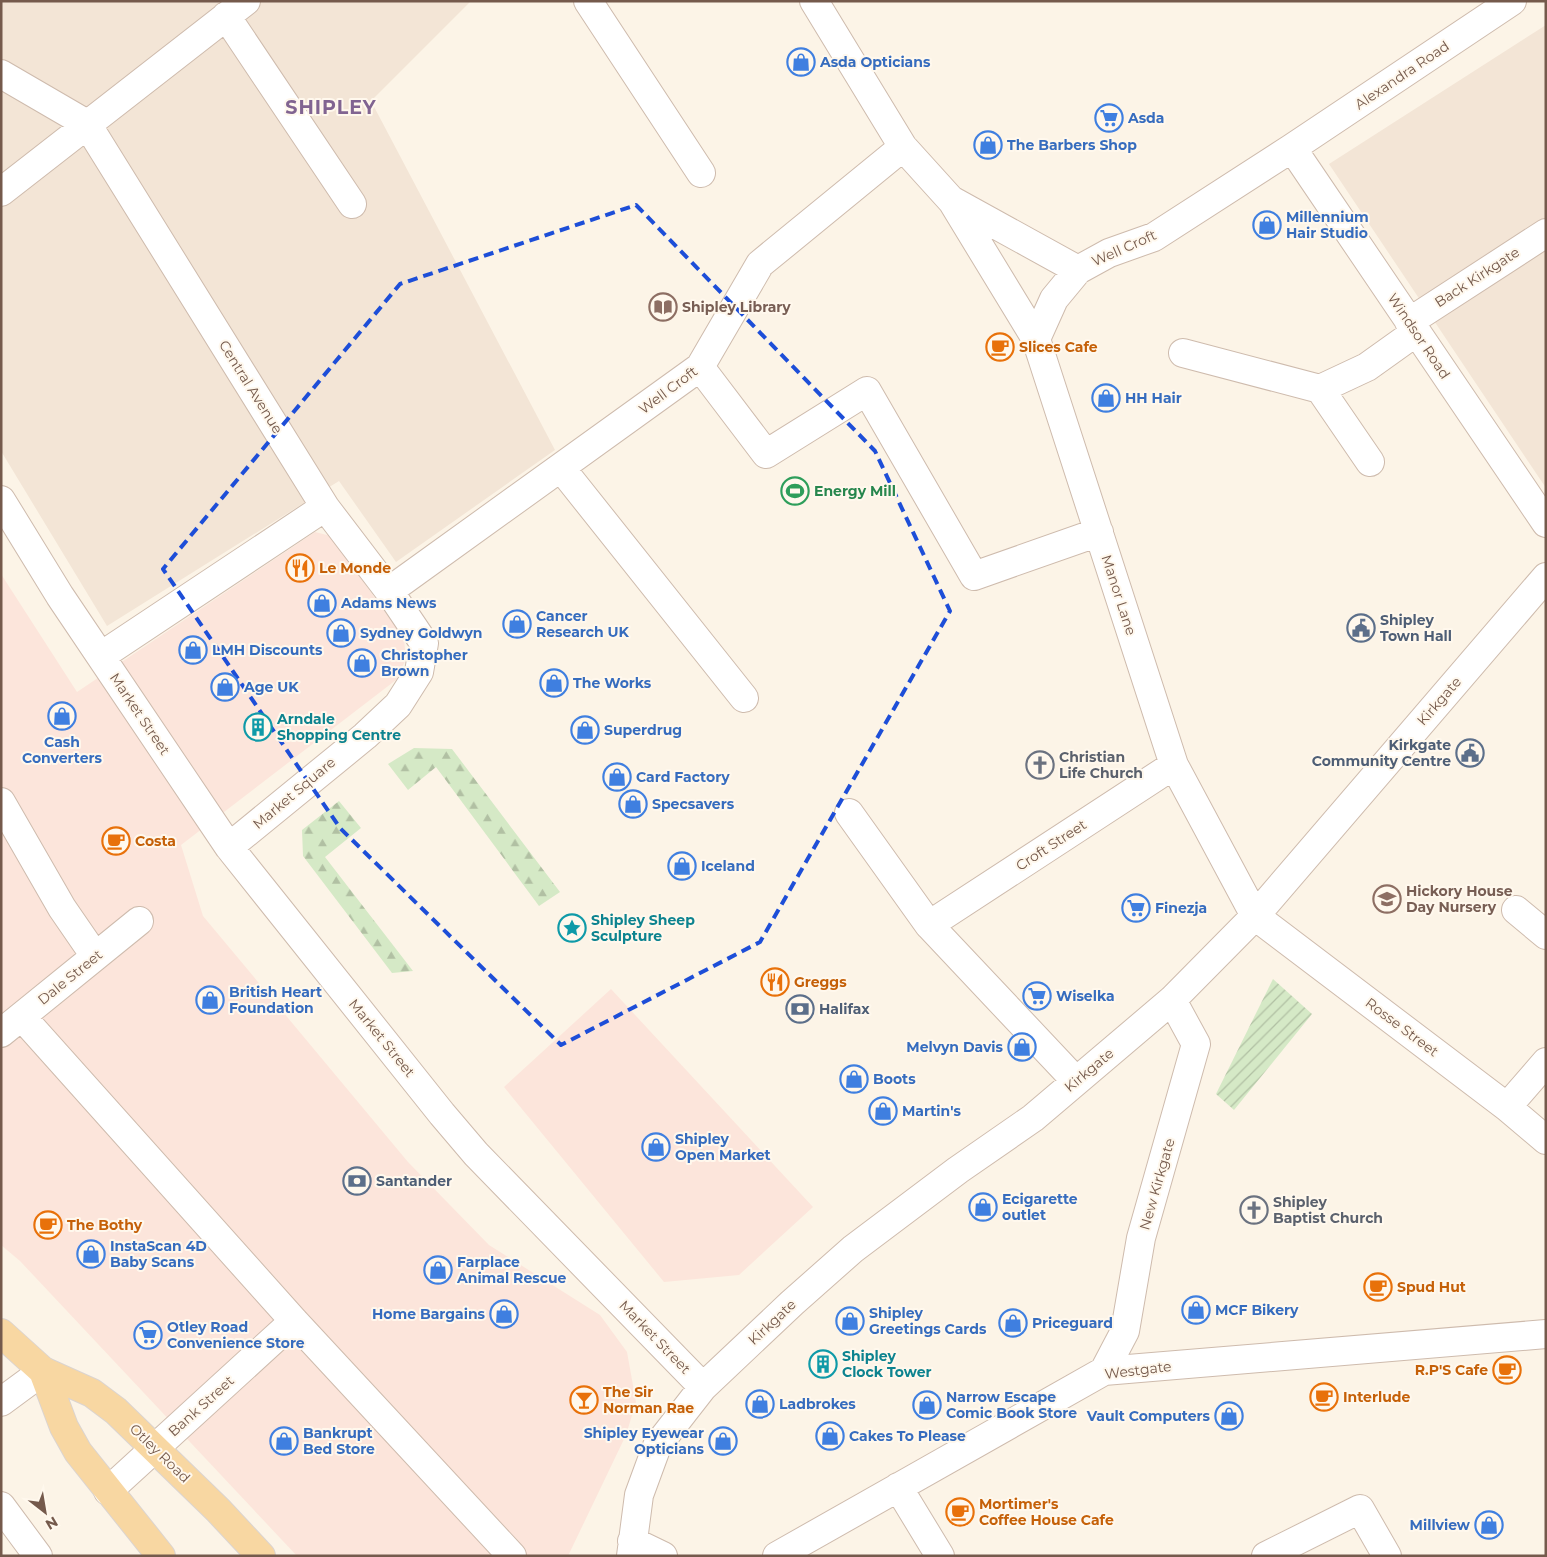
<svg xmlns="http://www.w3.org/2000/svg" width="1547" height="1557" font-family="Montserrat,sans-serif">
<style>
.residential{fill:#f3e5d6}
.commercial{fill:#fce5db}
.forest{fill:url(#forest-firs)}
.garden{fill:url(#garden-furrows)}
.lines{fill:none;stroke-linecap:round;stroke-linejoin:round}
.minor-casing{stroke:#cebbad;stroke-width:30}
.major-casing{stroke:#dbd4d0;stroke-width:30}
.minor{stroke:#fff;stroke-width:28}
.major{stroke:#f8d7a2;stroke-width:28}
.marked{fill:none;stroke:#1d4ed8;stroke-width:4;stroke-dasharray:10 6;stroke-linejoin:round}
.labels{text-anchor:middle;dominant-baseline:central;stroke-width:4;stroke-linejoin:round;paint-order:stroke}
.shop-label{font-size:14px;font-weight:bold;fill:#366cbe;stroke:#fff8ed;text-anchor:start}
.street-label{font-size:14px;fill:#755a4c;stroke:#fff8ed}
.education-label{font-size:14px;font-weight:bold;fill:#785e54;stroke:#fff8ed;text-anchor:start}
.food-label{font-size:14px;font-weight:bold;fill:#c56008;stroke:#fff8ed;text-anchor:start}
.leisure-label{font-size:14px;font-weight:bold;fill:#27864d;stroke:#fff8ed;text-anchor:start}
.service-label{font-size:14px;font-weight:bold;fill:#4e5e75;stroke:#fff8ed;text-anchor:start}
.culture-label{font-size:14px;font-weight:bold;fill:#0d838f;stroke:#fff8ed;text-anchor:start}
.worship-label{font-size:14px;font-weight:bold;fill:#5b616d;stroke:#fff8ed;text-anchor:start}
.district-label{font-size:19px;font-weight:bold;letter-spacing:1px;fill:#816491;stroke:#fff8ed}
</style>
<defs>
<pattern id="forest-firs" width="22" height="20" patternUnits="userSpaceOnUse" patternTransform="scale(1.25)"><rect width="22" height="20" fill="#d5e9c6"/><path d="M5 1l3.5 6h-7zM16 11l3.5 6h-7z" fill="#b1c0a3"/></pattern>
<pattern id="garden-furrows" width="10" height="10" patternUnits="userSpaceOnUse" patternTransform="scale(1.25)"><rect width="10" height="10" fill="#d5e9c6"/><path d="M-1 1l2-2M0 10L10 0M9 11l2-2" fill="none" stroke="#b1c0a3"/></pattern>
</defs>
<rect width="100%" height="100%" fill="#fcf4e7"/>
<path class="residential" d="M 1,1 L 471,1 L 371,101 L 555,450 L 396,562 L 339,481 L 107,626 L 1,451 Z
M 1546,25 L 1546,488 L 1329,164 Z"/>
<path class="commercial" d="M 315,532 L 331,536 L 404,639 L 406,659 L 396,680 L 181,845 L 203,916 L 408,1162 L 489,1245 L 600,1315 L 627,1352 L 636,1402 L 626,1435 L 568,1556 L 297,1556 L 20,1261 L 1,1245 L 1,574 L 77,692 Z
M 611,989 L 813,1207 L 739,1275 L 664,1282 L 504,1087 Z"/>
<path class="forest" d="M 414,748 L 452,749 L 560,892 L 539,906 L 436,767 L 408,790 L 388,764 Z
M 339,801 L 361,828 L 325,857 L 413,971 L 392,973 L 303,856 L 302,830 Z"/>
<path class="garden" d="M 1273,979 L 1312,1014 L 1234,1110 L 1216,1094 Z"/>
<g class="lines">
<g class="minor-casing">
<path id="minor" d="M 588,1 L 701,173
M 814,1 L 903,147 L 951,200 L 1078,270
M 1512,1 L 1292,148 L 1154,237 L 1109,253 L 1078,270 L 1054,299 L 1036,339 L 1174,765 L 1255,916 L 1507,1107 L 1546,1140
M 226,16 L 352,204
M 1,74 L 87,124 L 325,507 L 389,591 L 424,643 L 419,672 L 398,705 L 365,736 L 229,847
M 1292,148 L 1546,523
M 1,192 L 246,1
M 952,201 L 1036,339
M 1409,322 L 1546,233
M 1183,353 L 1320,389
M 700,367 L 766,454 L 867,391 L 974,576 L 1099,532
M 1370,462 L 1320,389 L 1367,367 L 1416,332
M 561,468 L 744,698
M 1,500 L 60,596 L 229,847 L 442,1114 L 476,1154 L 703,1387
M 389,591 L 700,367 L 760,264 L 903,147
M 101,656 L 325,507
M 1,802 L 62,908 L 95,956
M 849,813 L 929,925 L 1076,1081
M 1516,910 L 1546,935
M 929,925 L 1174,765
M 22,1017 L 294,1321 L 512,1556
M 1,1033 L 139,921
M 1507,1107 L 1546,1062
M 1104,1371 L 1125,1331 L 1141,1238 L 1196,1044 L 1172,1000
M 1,1402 L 43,1371
M 898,1487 L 940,1556
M 108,1491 L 294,1321
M 1,1506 L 38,1556
M 632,1541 L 663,1556
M 631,1556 L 639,1495 L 657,1446 L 703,1387 L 792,1303 L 853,1249 L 958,1170 L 1033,1118 L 1172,1000 L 1255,916 L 1546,577
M 777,1556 L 1104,1371 L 1546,1334
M 1266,1556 L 1360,1509 L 1387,1556"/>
</g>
<g class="major-casing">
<path id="major" d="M 1,1333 L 43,1371 L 92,1393 L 116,1411 L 218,1510 L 261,1556
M 43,1371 L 64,1427 L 78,1452 L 161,1556"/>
</g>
<use href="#minor" class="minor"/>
<use href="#major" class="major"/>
</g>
<path class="marked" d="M 636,205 L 875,451 L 950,611 L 760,942 L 561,1045 L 340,828 L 163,569 L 400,284 Z"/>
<defs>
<g id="shop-ring" transform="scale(1.4375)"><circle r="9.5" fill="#fff8ed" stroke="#3f7fe0" stroke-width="1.5"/><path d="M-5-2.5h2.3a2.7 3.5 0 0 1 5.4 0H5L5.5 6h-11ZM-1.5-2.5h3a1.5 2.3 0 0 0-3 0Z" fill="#3f7fe0"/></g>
<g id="supermarket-ring" transform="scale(1.4375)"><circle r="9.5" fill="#fff8ed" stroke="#3f7fe0" stroke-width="1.5"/><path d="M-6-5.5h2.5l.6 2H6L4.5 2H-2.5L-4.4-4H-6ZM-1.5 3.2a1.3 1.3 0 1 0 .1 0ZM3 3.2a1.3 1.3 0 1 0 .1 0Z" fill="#3f7fe0"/></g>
<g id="library-ring" transform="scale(1.4375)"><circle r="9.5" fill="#fff8ed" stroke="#8d6e63" stroke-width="1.5"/><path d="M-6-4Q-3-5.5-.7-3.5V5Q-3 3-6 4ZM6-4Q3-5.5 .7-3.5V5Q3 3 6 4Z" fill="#8d6e63"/></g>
<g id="cafe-ring" transform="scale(1.4375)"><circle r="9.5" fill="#fff8ed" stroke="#e8710a" stroke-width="1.5"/><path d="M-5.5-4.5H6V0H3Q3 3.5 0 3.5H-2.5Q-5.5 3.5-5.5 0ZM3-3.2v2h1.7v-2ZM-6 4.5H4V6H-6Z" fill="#e8710a"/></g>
<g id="stadium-ring" transform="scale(1.4375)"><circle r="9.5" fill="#fff8ed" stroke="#2e9e5b" stroke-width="1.5"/><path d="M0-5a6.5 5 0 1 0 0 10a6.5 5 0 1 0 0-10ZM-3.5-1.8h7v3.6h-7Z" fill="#2e9e5b"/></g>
<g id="restaurant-ring" transform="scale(1.4375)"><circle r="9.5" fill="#fff8ed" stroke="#e8710a" stroke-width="1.5"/><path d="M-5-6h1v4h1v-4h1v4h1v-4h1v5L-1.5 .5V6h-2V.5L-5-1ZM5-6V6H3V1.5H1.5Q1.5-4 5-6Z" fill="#e8710a"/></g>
<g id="civic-ring" transform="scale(1.4375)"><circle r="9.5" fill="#fff8ed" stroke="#5c6f8a" stroke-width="1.5"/><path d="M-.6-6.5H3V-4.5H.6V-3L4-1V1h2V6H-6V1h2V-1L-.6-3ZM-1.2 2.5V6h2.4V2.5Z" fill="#5c6f8a"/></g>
<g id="building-ring" transform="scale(1.4375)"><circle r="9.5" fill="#fff8ed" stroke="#0f9aa8" stroke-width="1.5"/><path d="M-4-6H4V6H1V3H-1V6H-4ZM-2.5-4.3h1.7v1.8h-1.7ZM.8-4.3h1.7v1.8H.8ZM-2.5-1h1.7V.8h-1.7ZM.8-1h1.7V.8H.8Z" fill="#0f9aa8"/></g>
<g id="church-ring" transform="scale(1.4375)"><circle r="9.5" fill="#fff8ed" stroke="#6b7280" stroke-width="1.5"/><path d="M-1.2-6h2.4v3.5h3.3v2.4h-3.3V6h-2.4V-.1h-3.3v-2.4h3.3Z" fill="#6b7280"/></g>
<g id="school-ring" transform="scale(1.4375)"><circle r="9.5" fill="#fff8ed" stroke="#8d6e63" stroke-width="1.5"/><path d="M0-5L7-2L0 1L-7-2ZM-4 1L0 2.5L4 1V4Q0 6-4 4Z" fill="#8d6e63"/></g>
<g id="sight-ring" transform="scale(1.4375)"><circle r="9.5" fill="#fff8ed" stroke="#0f9aa8" stroke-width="1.5"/><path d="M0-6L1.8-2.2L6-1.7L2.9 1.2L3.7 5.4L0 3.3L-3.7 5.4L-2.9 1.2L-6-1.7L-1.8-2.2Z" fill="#0f9aa8"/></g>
<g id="bank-ring" transform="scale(1.4375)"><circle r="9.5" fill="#fff8ed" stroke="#5c6f8a" stroke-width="1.5"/><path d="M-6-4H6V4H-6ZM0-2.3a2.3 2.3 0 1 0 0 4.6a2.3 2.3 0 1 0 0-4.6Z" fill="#5c6f8a"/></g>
<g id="bar-ring" transform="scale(1.4375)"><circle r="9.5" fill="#fff8ed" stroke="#e8710a" stroke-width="1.5"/><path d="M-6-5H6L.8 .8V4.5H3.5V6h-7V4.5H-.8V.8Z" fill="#e8710a"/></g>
</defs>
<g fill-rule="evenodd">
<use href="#shop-ring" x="801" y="62"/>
<use href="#supermarket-ring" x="1109" y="118"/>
<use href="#shop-ring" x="988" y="145"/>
<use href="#shop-ring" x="1267" y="225"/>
<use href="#library-ring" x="663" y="307"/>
<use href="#cafe-ring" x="1000" y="347"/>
<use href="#shop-ring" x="1106" y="398"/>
<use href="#stadium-ring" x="795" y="491"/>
<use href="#restaurant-ring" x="300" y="568"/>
<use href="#shop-ring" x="322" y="603"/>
<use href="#shop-ring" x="517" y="624"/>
<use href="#civic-ring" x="1361" y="628"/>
<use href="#shop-ring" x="341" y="633"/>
<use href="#shop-ring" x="193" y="650"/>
<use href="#shop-ring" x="362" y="663"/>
<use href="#shop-ring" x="554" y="683"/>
<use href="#shop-ring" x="225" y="687"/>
<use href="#shop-ring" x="62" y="716"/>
<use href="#building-ring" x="258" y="727"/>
<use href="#shop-ring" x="585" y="730"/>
<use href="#civic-ring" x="1470" y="753"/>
<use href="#church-ring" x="1040" y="765"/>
<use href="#shop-ring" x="617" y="777"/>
<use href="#shop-ring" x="633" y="804"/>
<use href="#cafe-ring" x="116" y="841"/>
<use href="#shop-ring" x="682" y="866"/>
<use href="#school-ring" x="1387" y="899"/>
<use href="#supermarket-ring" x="1136" y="908"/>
<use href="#sight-ring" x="572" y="928"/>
<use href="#restaurant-ring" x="775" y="982"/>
<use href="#supermarket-ring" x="1037" y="996"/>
<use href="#shop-ring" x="210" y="1000"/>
<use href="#bank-ring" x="800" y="1009"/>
<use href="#shop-ring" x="1022" y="1047"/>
<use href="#shop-ring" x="854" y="1079"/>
<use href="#shop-ring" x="883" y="1111"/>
<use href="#shop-ring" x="656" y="1147"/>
<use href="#bank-ring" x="357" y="1181"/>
<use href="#shop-ring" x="983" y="1207"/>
<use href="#church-ring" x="1254" y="1210"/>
<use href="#cafe-ring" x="48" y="1225"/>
<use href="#shop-ring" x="91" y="1254"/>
<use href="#shop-ring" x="438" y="1270"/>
<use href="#cafe-ring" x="1378" y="1287"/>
<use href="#shop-ring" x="1196" y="1310"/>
<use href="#shop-ring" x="504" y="1314"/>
<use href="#shop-ring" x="850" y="1321"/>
<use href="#shop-ring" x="1013" y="1323"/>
<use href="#supermarket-ring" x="148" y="1335"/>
<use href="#building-ring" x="823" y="1364"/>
<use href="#cafe-ring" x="1507" y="1370"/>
<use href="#cafe-ring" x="1324" y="1397"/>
<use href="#bar-ring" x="584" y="1400"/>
<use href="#shop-ring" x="760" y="1404"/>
<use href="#shop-ring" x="927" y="1405"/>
<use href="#shop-ring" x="1229" y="1416"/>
<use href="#shop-ring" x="830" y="1436"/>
<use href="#shop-ring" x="284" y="1441"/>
<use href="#shop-ring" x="723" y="1441"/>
<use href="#cafe-ring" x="960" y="1512"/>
<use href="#shop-ring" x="1489" y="1525"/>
</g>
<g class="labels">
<g class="shop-label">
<text x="820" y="62">Asda Opticians</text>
<text x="1128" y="118">Asda</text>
<text x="1007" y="145">The Barbers Shop</text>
<text x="1286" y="217">Millennium<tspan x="1286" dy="16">Hair Studio</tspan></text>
<text x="1125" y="398">HH Hair</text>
<text x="341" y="603">Adams News</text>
<text x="536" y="616">Cancer<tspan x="536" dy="16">Research UK</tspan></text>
<text x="360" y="633">Sydney Goldwyn</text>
<text x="212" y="650">LMH Discounts</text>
<text x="381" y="655">Christopher<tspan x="381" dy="16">Brown</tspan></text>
<text x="573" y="683">The Works</text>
<text x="244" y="687">Age UK</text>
<text x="604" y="730">Superdrug</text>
<text x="62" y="742" text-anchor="middle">Cash<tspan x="62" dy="16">Converters</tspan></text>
<text x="636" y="777">Card Factory</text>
<text x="652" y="804">Specsavers</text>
<text x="701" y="866">Iceland</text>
<text x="1155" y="908">Finezja</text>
<text x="229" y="992">British Heart<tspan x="229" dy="16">Foundation</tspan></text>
<text x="1056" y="996">Wiselka</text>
<text x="1003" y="1047" text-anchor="end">Melvyn Davis</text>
<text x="873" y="1079">Boots</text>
<text x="902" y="1111">Martin's</text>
<text x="675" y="1139">Shipley<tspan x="675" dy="16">Open Market</tspan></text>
<text x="1002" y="1199">Ecigarette<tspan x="1002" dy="16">outlet</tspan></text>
<text x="110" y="1246">InstaScan 4D<tspan x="110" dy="16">Baby Scans</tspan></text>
<text x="457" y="1262">Farplace<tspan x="457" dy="16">Animal Rescue</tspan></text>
<text x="1215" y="1310">MCF Bikery</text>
<text x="869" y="1313">Shipley<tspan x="869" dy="16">Greetings Cards</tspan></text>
<text x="485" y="1314" text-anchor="end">Home Bargains</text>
<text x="1032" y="1323">Priceguard</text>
<text x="167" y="1327">Otley Road<tspan x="167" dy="16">Convenience Store</tspan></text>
<text x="946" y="1397">Narrow Escape<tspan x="946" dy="16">Comic Book Store</tspan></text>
<text x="779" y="1404">Ladbrokes</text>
<text x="1210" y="1416" text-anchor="end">Vault Computers</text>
<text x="303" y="1433">Bankrupt<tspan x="303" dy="16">Bed Store</tspan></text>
<text x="704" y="1433" text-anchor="end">Shipley Eyewear<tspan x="704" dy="16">Opticians</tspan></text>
<text x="849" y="1436">Cakes To Please</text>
<text x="1470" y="1525" text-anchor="end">Millview</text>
</g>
<g class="street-label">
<text transform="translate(1402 75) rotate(-34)">Alexandra Road</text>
<text transform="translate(1124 248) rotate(-24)">Well Croft</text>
<text transform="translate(1477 277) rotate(-33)">Back Kirkgate</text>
<text transform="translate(1419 336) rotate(56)">Windsor Road</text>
<text transform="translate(251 387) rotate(58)">Central Avenue</text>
<text transform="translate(668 390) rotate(-37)">Well Croft</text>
<text transform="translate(1119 595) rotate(72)">Manor Lane</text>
<text transform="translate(1439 701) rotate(-49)">Kirkgate</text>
<text transform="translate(140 714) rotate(56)">Market Street</text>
<text transform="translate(294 793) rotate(-40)">Market Square</text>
<text transform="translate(1051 845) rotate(-33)">Croft Street</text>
<text transform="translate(70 977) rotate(-39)">Dale Street</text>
<text transform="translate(1402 1027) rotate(37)">Rosse Street</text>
<text transform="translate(382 1038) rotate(51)">Market Street</text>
<text transform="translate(1089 1070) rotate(-40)">Kirkgate</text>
<text transform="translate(1157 1184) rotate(-74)">New Kirkgate</text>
<text transform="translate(772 1322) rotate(-43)">Kirkgate</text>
<text transform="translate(655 1337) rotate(46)">Market Street</text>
<text transform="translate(1138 1370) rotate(-7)">Westgate</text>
<text transform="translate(201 1406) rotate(-42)">Bank Street</text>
<text transform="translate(160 1453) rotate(44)">Otley Road</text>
</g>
<g class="education-label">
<text x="682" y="307">Shipley Library</text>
<text x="1406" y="891">Hickory House<tspan x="1406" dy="16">Day Nursery</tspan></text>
</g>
<g class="food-label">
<text x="1019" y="347">Slices Cafe</text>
<text x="319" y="568">Le Monde</text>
<text x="135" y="841">Costa</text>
<text x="794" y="982">Greggs</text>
<text x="67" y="1225">The Bothy</text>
<text x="1397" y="1287">Spud Hut</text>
<text x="1488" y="1370" text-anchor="end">R.P'S Cafe</text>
<text x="603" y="1392">The Sir<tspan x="603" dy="16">Norman Rae</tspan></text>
<text x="1343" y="1397">Interlude</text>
<text x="979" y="1504">Mortimer's<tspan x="979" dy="16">Coffee House Cafe</tspan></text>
</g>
<g class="leisure-label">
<text x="814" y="491">Energy Mill</text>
</g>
<g class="service-label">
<text x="1380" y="620">Shipley<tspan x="1380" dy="16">Town Hall</tspan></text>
<text x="1451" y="745" text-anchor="end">Kirkgate<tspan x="1451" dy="16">Community Centre</tspan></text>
<text x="819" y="1009">Halifax</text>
<text x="376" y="1181">Santander</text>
</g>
<g class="culture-label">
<text x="277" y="719">Arndale<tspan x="277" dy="16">Shopping Centre</tspan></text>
<text x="591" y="920">Shipley Sheep<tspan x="591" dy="16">Sculpture</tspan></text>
<text x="842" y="1356">Shipley<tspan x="842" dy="16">Clock Tower</tspan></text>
</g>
<g class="worship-label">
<text x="1059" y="757">Christian<tspan x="1059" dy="16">Life Church</tspan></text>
<text x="1273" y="1202">Shipley<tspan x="1273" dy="16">Baptist Church</tspan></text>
</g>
<g class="district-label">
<text x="331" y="107">SHIPLEY</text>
</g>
</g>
<rect width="1547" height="1557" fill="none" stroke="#755a4c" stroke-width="5"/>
<g transform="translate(45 1512) rotate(149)" stroke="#fff8ed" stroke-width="4" paint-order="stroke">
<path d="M0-4L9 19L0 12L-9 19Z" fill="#755a4c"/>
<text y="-8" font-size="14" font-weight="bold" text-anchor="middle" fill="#755a4c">N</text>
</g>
</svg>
